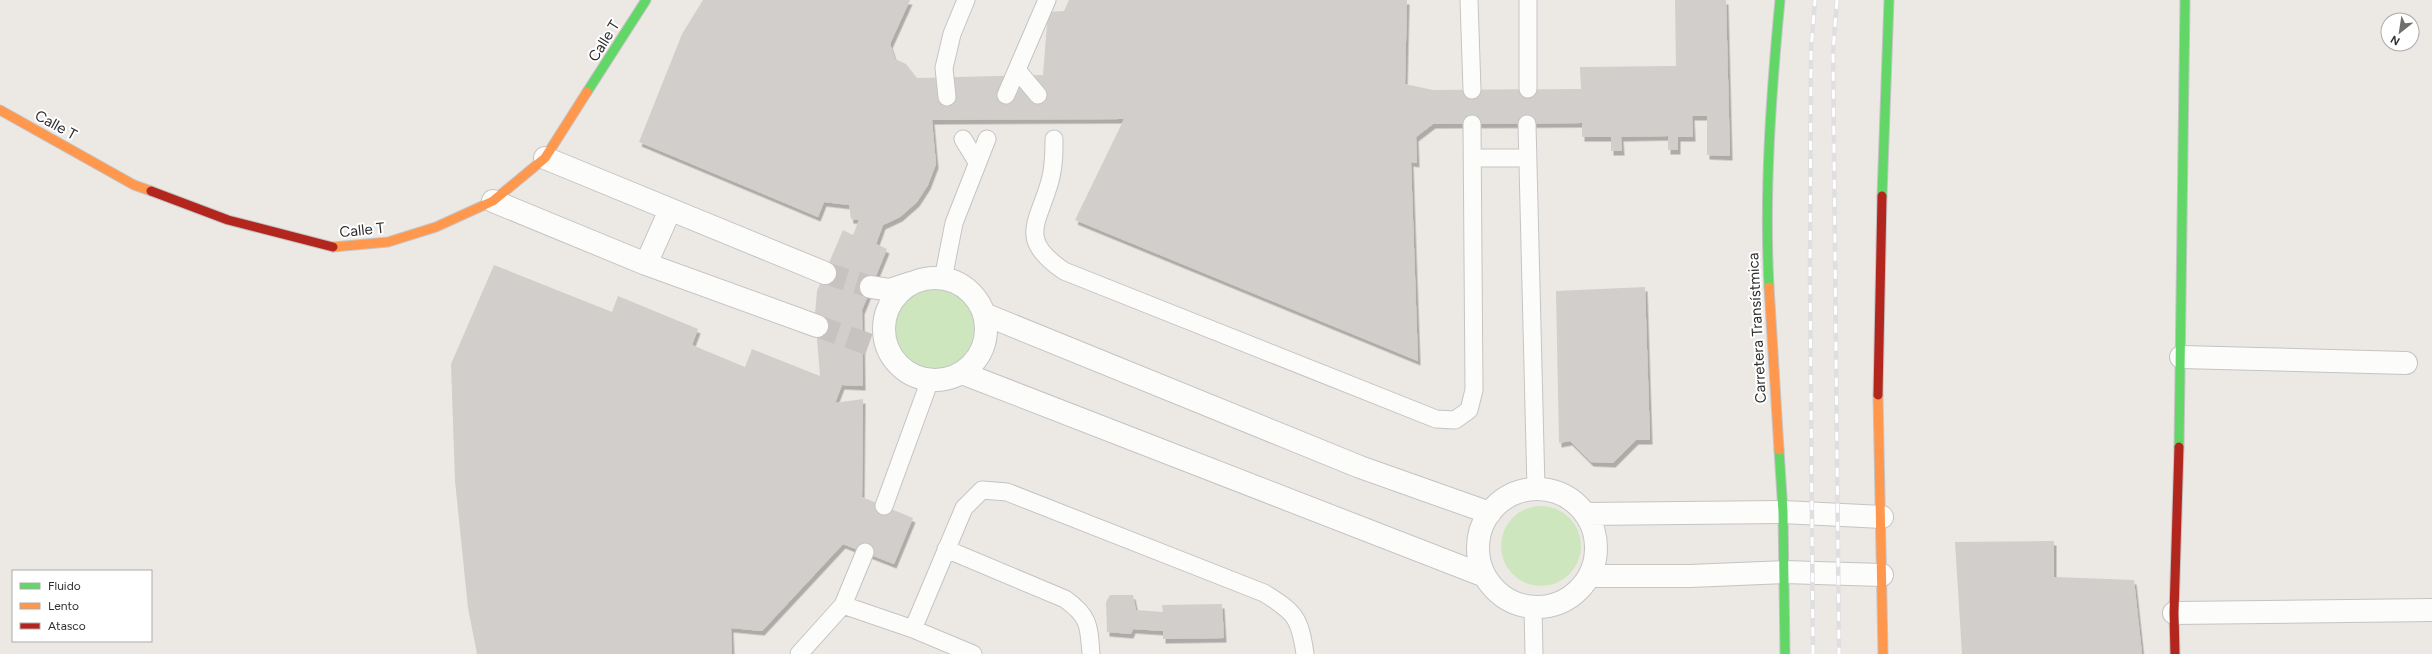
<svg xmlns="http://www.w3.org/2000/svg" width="2432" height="654" font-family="Figtree,sans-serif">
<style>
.green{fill:#cee6be}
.building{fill:#d1cecb;filter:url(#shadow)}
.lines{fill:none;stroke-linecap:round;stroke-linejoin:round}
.street-tunnel{stroke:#c6c3c0;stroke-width:22;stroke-dasharray:22 11;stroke-linecap:butt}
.lane-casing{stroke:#c5c4c5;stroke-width:19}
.street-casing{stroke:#c5c4c5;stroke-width:24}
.fast-casing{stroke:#c5c4c5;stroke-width:11}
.slow-casing{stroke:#c5c4c5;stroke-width:11}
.jam-casing{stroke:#c5c4c5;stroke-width:11}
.lane{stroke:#fcfcfb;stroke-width:17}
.street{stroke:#fcfcfb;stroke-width:22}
.fast{stroke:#63d668;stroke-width:9}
.slow{stroke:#ff974d;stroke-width:9}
.jam{stroke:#b3261e;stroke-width:9}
.rail-casing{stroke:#dfdfe1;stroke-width:4.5}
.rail{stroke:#fff;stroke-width:3;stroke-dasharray:9;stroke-linecap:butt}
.labels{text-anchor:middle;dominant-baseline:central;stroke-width:4;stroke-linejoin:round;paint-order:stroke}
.street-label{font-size:15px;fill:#2e2e2e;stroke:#fff}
</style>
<defs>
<filter id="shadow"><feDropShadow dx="2.5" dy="4.5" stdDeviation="0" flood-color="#0004"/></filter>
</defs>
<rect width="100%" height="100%" fill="#ece8e4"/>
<path class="green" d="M895 329a40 40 0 1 1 80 0a40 40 0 1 1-80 0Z
M1501 546a40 40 0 1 1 80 0a40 40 0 1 1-80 0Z"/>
<path class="building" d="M 703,0 L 910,0 L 890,44 L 895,59 L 906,64 L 917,78 L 1043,75 L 1048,12 L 1064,11 L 1069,0 L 1407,0 L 1405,84 L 1433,90 L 1581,89 L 1580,67 L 1676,66 L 1675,0 L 1726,0 L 1730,156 L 1707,155 L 1707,116 L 1692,116 L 1693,137 L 1678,137 L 1678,150 L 1668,150 L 1668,136 L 1621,137 L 1622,151 L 1611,151 L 1611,137 L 1582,137 L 1582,123 L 1433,124 L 1416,137 L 1417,163 L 1411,162 L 1418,361 L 1075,220 L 1124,119 L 932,120 L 936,164 L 928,185 L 917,202 L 900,217 L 883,225 L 876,244 L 887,249 L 862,310 L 863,386 L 842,385 L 835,403 L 863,399 L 862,497 L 913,518 L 894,564 L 843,544 L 762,631 L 731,628 L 732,654 L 477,654 L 468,608 L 455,481 L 451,364 L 494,265 L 612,312 L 618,296 L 698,329 L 692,345 L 745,367 L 752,349 L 820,376 L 815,314 L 817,291 L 843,230 L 853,235 L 859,220 L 851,219 L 849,205 L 824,202 L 818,217 L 639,142 L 682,34 Z
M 1645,287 L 1650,440 L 1636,440 L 1613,463 L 1591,462 L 1570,441 L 1559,443 L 1556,291 Z
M 2054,541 L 2054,577 L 2134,580 L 2142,654 L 1962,654 L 1955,542 Z
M 1110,595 L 1133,595 L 1136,610 L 1163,612 L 1162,605 L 1222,604 L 1224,638 L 1163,639 L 1163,631 L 1133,629 L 1131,634 L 1107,632 L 1106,602 Z"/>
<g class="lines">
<path class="street-tunnel" d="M 825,273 L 871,287
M 817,326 L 871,345"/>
<g class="lane-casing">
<path id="lane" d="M 1469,0 L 1472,90
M 1017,70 L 1038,95
M 1528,89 L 1528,0
M 1006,95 L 1047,0
M 947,97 L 944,68 L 952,34 L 966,0
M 1527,124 L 1536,489
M 963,139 L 977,162
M 1054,139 C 1054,153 1054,167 1050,181 C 1038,224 1017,239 1064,271 L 1436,419 L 1455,420 L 1469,410 L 1474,390 L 1472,124
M 1473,158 L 1527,158
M 943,279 L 954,223 L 987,139
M 884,506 L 930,380
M 946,549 L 1065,599 C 1089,616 1089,625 1091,654
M 843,605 L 913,629 L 973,654
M 1533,607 L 1534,654
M 913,629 L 964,508 L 982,490 L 1007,492 L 1264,593 C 1295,612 1300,618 1305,654
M 799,654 L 843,605 L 865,552"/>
</g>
<g class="street-casing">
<path id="street" d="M 545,158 L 825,273
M 493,201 L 646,264 L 817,326
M 646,264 L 670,210
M884 329a51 51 0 1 1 102 0a51 51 0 1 1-102 0Z
M 871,287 L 890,290 L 911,283
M 984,314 L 1360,467 L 1490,513
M 2181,357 L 2406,363
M 962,373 L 1485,576
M1478 548a59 59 0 1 1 118 0a59 59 0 1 1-118 0Z
M 1585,514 L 1783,512 L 1882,517
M 1590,576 L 1690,576 L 1784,572 L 1882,575
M 2174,613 L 2432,610"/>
</g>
<g class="fast-casing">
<path id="fast" d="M 587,92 L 646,0
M 1882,196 L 1889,0
M 1769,287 C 1764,192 1771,95 1780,0
M 2179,447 L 2185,0
M 1779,450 L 1783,512 L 1785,654"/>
</g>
<g class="slow-casing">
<path id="slow" d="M 0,110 L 134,185 L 151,191
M 333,247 L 388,242 L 436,227 L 493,201 L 545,158 L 587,92
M 1769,287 L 1779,450
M 1878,395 L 1883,654"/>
</g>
<g class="jam-casing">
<path id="jam" d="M 151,191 L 228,220 L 333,247
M 1878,395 L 1882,196
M 2175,654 L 2174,613 L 2179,447"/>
</g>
<use href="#lane" class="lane"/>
<use href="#street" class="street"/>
<use href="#fast" class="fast"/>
<use href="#slow" class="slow"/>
<use href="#jam" class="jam"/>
<g class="rail-casing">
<path id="rail" d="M 1837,0 L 1833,52 L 1839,654
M 1813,654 L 1810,273 L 1811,50 L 1815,0"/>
</g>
<use href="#rail" class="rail"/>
</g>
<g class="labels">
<g class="street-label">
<text transform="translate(604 41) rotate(-58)">Calle T</text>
<text transform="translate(56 125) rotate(29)">Calle T</text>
<text transform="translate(362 230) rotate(-6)">Calle T</text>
<text transform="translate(1757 328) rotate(-93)">Carretera Transístmica</text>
</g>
</g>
<rect x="12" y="570" width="140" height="72" fill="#ffffff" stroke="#ababab"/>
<rect x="20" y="583" width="20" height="6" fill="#63d668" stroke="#ababab"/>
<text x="48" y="590" font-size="12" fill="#2e2e2e">Fluido</text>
<rect x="20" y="603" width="20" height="6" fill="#ff974d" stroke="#ababab"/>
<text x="48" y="610" font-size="12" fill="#2e2e2e">Lento</text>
<rect x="20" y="623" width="20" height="6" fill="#b3261e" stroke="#ababab"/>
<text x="48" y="630" font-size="12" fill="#2e2e2e">Atasco</text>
<g transform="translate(2400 32) rotate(210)"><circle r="19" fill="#ffffff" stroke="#ababab"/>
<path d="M0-3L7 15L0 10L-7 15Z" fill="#706f6e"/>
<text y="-6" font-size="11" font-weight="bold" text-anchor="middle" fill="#2e2e2e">N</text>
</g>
</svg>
